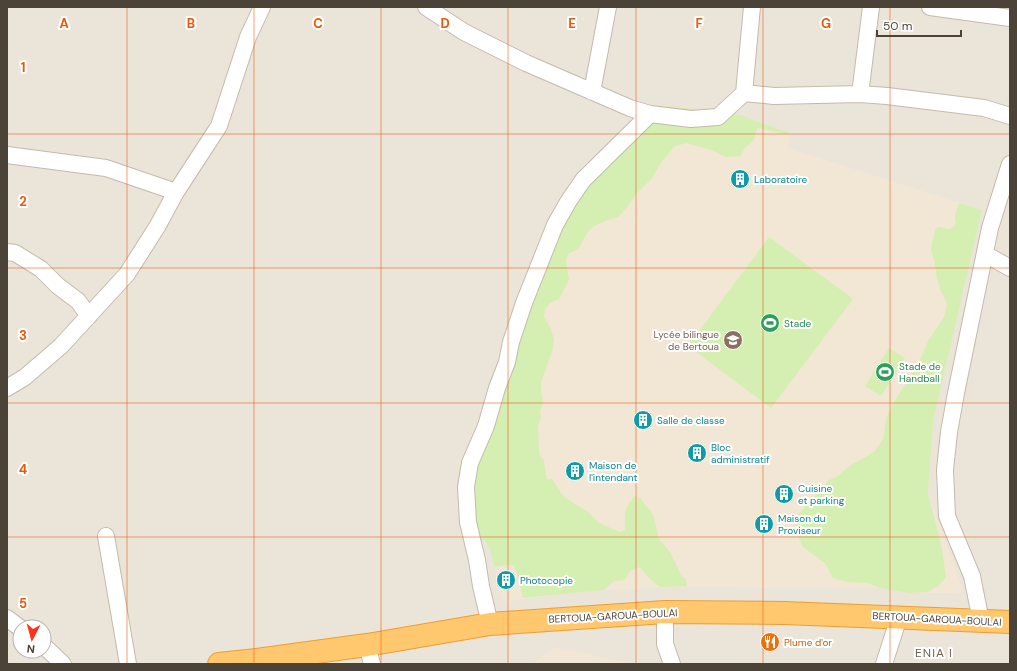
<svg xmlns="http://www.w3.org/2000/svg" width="1017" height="671" font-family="'DM Sans',sans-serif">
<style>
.residential{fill:#ebe5d9;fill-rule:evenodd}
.education{fill:#f1e7d4}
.green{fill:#d5eeb1}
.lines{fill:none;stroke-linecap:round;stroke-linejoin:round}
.minor-casing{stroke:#c4baac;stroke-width:18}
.highway-casing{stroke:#ec9e30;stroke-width:24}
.minor{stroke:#fff;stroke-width:16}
.highway{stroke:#ffc86e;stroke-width:22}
.grid{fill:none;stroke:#e8590c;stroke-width:1;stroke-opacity:0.55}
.labels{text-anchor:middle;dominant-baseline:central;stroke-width:4;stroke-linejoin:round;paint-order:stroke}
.culture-label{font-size:10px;fill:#0d838f;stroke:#fff;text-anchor:start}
.leisure-label{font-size:10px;fill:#27864d;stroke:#fff;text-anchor:start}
.education-label{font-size:10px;fill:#785e54;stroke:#fff;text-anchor:end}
.street-label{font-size:10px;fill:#4c4338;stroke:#fff}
.food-label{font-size:10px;fill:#c56008;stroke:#fff;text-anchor:start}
.quarter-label{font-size:12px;letter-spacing:1px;fill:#70614e;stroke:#fff}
.grid-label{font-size:13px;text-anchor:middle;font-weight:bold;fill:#e8590c;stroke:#fff;stroke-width:4;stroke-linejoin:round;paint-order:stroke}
</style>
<rect width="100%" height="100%" fill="#f7f3eb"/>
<path class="residential" d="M 7,7 L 1010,7 L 1010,664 L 7,664 ZM 20,627 L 44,627 L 44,651 L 20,651 Z"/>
<path class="education" d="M 670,106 L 740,115 L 790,133 L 788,148 L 982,210 L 933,421 L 928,493 L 963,590 L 959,593 L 910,593 L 880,588 L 673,587 L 604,590 L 503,601 L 501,596 L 490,548 L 473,526 L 519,326 Z
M 554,647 L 630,663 L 631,664 L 533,664 Z"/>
<path class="green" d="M 670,106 L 740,115 L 790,133 L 787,134 L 757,128 L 754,140 L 744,149 L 740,156 L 726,157 L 714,151 L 687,143 L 675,146 L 662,161 L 652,178 L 638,192 L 627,207 L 618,217 L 610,219 L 594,226 L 589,230 L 578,249 L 568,254 L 566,261 L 569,280 L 559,299 L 550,303 L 545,309 L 544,317 L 550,327 L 554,339 L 553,348 L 541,383 L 541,392 L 543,403 L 540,412 L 541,417 L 538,425 L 539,454 L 544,461 L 547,480 L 552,479 L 564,497 L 588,512 L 599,523 L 620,532 L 625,530 C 625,514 623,509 635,496 L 640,498 L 653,514 L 659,539 L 670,552 L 682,577 L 686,579 L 687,586 L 660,587 L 651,580 L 640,567 L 630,571 L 624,580 L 614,581 L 604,590 L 523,598 C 520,588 519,577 514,566 L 508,565 L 494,567 L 490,548 L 473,526 L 468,486 L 519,326 L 580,186 L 656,107 Z
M 959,203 L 982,210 L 933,421 L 928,493 L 941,544 L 946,577 L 938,586 L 927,592 L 910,593 L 880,588 L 868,583 L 846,582 L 833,578 L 825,563 L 803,547 L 797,533 L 796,517 L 829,480 L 838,476 L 849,466 L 866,457 L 875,451 L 884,437 L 886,419 L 895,400 L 918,365 L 928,341 L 944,317 L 947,305 L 944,296 L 941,292 L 937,279 L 935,264 L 931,249 L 935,230 L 938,227 L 950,229 L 956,225 L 955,215 Z
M 769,237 L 853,299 L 771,408 L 688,346 Z
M 889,348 L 905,358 L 881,396 L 865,386 Z"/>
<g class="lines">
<g class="minor-casing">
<path id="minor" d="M 426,7 L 464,32 L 526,63 L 630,108 L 650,114 L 691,119 L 718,117 L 744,93 L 774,96 L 860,94 L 887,96 L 984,108 L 1010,116
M 930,7 L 1010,18
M 592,92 L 608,7
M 744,93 L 752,7
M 860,94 L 871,7
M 7,155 L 106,168 L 176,192
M 7,252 L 15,253 L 41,269 L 58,286 L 78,301 L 89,316
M 985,254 L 1010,268
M 7,388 L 25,377 L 61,346 L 127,274 L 157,227 L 176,192 L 219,126 L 248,37 L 262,7
M 106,536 L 128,664
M 665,612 L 665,644 L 672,664
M 7,618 L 20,628
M 981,621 L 972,576 L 947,516 L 945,470 L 949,432 L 956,393 L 990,228 L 1010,164
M 490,624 L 481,586 L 477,560 L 468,522 L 466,487 L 470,463 L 486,426 L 497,388 L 507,362 L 511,342 L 524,303 L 555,225 L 568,202 L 583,180 L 650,114
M 367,645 L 372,664
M 44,646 L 63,664
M 884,664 L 899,617"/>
</g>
<g class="highway-casing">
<path id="highway" d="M 219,664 L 257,660 L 367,645 L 490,624 L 665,612 L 784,613 L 1010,622"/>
</g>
<use href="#minor" class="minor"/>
<use href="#highway" class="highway"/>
</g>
<path class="grid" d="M 127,7 L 127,664M 254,7 L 254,664M 381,7 L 381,664M 508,7 L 508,664M 636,7 L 636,664M 763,7 L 763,664M 890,7 L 890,664M 7,134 L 1010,134M 7,268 L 1010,268M 7,403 L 1010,403M 7,537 L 1010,537"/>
<defs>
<g id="building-disc" transform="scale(1)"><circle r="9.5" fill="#0f9aa8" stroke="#fff"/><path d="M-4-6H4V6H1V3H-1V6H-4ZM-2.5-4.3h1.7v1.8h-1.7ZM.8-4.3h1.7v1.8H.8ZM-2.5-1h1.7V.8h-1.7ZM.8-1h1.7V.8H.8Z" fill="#fff"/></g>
<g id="stadium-disc" transform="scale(1)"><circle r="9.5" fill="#2e9e5b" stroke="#fff"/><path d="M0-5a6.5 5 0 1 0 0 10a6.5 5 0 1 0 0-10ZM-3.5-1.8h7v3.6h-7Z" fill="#fff"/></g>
<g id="school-disc" transform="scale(1)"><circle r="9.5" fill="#8d6e63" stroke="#fff"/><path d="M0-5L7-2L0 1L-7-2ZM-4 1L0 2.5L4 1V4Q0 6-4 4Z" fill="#fff"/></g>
<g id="restaurant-disc" transform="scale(1)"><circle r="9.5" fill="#e8710a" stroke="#fff"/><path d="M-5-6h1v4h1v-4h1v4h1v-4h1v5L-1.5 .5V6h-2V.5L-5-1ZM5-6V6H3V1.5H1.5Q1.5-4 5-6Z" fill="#fff"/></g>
</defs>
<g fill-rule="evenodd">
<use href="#building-disc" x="740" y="179"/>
<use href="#stadium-disc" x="770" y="323"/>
<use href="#school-disc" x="733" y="340"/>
<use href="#stadium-disc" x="885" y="372"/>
<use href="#building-disc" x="643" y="420"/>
<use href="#building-disc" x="697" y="453"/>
<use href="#building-disc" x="575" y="471"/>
<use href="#building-disc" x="784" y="494"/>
<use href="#building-disc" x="764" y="524"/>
<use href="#building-disc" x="506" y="580"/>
<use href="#restaurant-disc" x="770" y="642"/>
</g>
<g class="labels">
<g class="culture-label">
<text x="754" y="179">Laboratoire</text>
<text x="657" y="420">Salle de classe</text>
<text x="711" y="447">Bloc<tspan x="711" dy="12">administratif</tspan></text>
<text x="589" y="465">Maison de<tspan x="589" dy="12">l'intendant</tspan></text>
<text x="798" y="488">Cuisine<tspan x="798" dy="12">et parking</tspan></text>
<text x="778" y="518">Maison du<tspan x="778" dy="12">Proviseur</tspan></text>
<text x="520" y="580">Photocopie</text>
</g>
<g class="leisure-label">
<text x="784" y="323">Stade</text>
<text x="899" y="366">Stade de<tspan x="899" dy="12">Handball</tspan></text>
</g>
<g class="education-label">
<text x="719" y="334">Lycée bilingue<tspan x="719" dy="12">de Bertoua</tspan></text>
</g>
<g class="street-label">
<text transform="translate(613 616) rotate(-3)">BERTOUA-GAROUA-BOULAI</text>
<text transform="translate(937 619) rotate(3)">BERTOUA-GAROUA-BOULAI</text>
</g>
<g class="food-label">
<text x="784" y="642">Plume d'or</text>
</g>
<g class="quarter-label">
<text x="934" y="653">ENIA I</text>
</g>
</g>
<g class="grid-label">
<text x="64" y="28">A</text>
<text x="191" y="28">B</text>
<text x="318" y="28">C</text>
<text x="445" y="28">D</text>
<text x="572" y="28">E</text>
<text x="699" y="28">F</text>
<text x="826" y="28">G</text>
<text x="23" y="72">1</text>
<text x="23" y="206">2</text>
<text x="23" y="340">3</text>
<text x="23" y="474">4</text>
<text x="23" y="608">5</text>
</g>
<rect width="1017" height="671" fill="none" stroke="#4c4338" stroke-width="16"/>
<g transform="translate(32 639) rotate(186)"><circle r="19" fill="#ffffff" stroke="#b7b4af"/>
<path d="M0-3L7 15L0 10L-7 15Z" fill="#ff321a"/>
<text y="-6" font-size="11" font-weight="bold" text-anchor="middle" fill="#4c4338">N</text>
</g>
<path d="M877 30v6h84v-6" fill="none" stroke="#4c4338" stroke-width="2"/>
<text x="883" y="30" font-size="12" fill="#4c4338" stroke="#ffffff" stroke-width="3" paint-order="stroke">50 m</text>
</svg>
